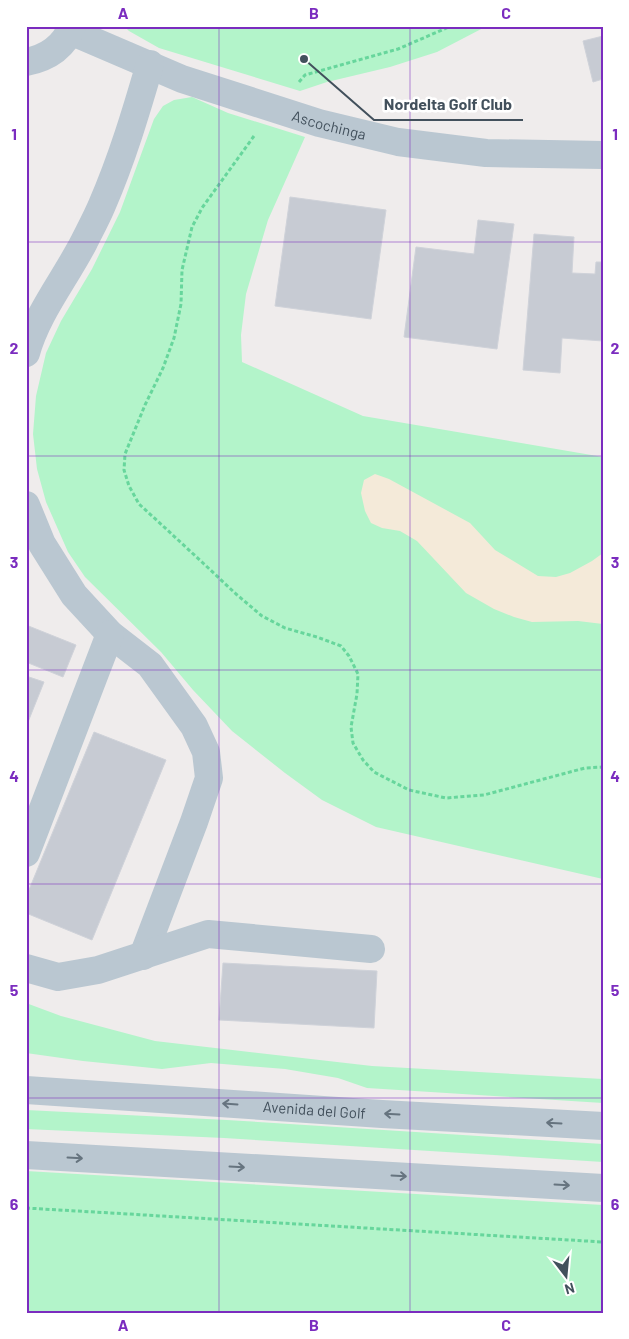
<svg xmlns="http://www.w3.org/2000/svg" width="629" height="1339" font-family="Barlow,sans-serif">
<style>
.green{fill:#b3f4ca}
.sand{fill:#f4ead9}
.building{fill:#c7cbd3;stroke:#cfd2d9}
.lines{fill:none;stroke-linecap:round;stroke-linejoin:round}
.path{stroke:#67d69c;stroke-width:3;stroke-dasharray:4 2.5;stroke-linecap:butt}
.minor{stroke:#bac7d1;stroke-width:28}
.tertiary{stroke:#bac7d1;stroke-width:28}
.oneway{stroke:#66747f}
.grid{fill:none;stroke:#7b2cbf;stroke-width:1;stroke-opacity:0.55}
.labels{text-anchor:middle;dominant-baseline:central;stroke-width:5;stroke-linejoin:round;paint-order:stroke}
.street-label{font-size:15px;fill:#42505c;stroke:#fff}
.leader{fill:none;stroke:#42505c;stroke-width:2}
.callout-dot{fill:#42505c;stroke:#fff;stroke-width:2}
.callout-label{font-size:16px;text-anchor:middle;font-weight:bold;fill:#42505c;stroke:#fff;stroke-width:5;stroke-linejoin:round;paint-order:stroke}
.neatline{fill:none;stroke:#7b2cbf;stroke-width:2}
.grid-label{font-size:16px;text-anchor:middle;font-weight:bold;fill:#7b2cbf}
</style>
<rect width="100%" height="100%" fill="#efecec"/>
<path class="green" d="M 124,26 L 487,26 L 437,52 L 390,67 L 327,82 L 300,91 L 159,48 L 129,31 Z
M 192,97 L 228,113 L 305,137 L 268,220 L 246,294 L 241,335 L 242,362 L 363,416 L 603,457 L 603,879 L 376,827 L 322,800 L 285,773 L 232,731 L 193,690 L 161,652 L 85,577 L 68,552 L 46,502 L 37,469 L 33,434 L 36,396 L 46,353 L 61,321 L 92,269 L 120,212 L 154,119 L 163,106 L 174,100 Z
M 26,1003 L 61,1016 L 155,1041 L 372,1066 L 603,1079 L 603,1103 L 367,1088 L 338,1078 L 285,1069 L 211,1063 L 162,1069 L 83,1061 L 26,1053 Z
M 26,1110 L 227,1120 L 603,1144 L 603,1162 L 224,1138 L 26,1129 Z
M 26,1171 L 603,1205 L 603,1313 L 26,1313 Z"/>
<path class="sand" d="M 375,474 L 389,479 L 470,523 L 495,550 L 538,576 L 556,577 L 570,573 L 592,561 L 603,553 L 603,624 L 578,621 L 532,622 L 514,617 L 494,609 L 466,593 L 417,541 L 400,531 L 382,528 L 371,523 L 365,511 L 361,493 L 364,480 Z"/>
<path class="building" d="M 603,36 L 603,79 L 593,82 L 583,41 Z
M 290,197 L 386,210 L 371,319 L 275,306 Z
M 478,220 L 514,224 L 497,349 L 404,337 L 416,247 L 474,254 Z
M 534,234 L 574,237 L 572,273 L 595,274 L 596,262 L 603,262 L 603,341 L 562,338 L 560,373 L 523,370 Z
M 26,625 L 76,645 L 63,677 L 26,662 Z
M 26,676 L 44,682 L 26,727 Z
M 94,732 L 166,760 L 92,940 L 26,913 L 26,897 Z
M 223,963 L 377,971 L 374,1028 L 219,1020 Z"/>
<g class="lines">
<path class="path" d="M 299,82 L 305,75 L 398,49 L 451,26
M 254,136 L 202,208 L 192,227 L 182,270 L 181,304 L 174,338 L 163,368 L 145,405 L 125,454 L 124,470 L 129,486 L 139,504 L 163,526 L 203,563 L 236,594 L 262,616 L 285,628 L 317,637 L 341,646 L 349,656 L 358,674 L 357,694 L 351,727 L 353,743 L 363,760 L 374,772 L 409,790 L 446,798 L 484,795 L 585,768 L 603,767
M 26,1208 L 603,1242"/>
<g class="minor">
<path id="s1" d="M 70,31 L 182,79 L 319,123 L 398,142 L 486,153 L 603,155"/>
<path d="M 26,62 C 47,58 64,47 72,26"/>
<path d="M 26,353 C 37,313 65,279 84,242 C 90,230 97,217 102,205 C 122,159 136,112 150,64"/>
<path d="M 26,505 L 42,544 L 74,595 L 110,634 L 150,665 L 194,726 L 206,752 L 209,778 L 194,822 L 143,956"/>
<path d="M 26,853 L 110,634"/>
<path d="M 26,968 L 58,977 L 98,970 L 208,934 L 371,949"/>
</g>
<g class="tertiary">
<path id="s2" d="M 26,1090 L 382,1114 L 603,1126"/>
<path d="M 26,1155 L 603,1188"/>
</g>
</g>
<defs><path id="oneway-shaft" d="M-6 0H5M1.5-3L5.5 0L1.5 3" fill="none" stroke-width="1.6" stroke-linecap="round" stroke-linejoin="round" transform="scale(1.25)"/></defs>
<g class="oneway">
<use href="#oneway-shaft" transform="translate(230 1104) rotate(-176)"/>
<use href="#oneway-shaft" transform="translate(392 1114) rotate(-177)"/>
<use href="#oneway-shaft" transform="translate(554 1123) rotate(-177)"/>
<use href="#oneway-shaft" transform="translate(75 1158) rotate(3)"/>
<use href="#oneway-shaft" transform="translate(237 1167) rotate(3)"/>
<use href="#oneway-shaft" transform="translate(399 1176) rotate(3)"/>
<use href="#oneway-shaft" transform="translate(562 1185) rotate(3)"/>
</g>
<path class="grid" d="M 219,26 L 219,1313M 410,26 L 410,1313M 26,242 L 603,242M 26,456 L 603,456M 26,670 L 603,670M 26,884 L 603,884M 26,1098 L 603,1098"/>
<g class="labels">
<g class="street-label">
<text stroke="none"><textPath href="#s1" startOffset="276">Ascochinga</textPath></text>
<text stroke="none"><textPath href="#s2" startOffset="289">Avenida del Golf</textPath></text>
</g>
</g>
<path class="leader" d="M304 59L374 120H523"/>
<circle class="callout-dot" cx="304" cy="59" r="5"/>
<g class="callout-label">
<text x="448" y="110">Nordelta Golf Club</text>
</g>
<rect width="629" height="1339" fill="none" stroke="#ffffff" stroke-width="55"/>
<g transform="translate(566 1276) rotate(164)" stroke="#ffffff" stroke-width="4" paint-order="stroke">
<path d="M0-4L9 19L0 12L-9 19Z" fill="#42505c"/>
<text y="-8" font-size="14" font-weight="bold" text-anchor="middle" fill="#42505c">N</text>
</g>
<rect x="28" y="28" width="574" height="1284" class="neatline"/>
<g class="grid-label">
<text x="123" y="19">A</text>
<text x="314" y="19">B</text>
<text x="506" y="19">C</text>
<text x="14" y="140">1</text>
<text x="615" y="140">1</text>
<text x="14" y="354">2</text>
<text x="615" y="354">2</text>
<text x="14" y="568">3</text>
<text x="615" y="568">3</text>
<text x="14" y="782">4</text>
<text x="615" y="782">4</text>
<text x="14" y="996">5</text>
<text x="615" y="996">5</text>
<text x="14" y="1210">6</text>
<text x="615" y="1210">6</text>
<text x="123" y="1331">A</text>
<text x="314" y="1331">B</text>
<text x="506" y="1331">C</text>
</g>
</svg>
